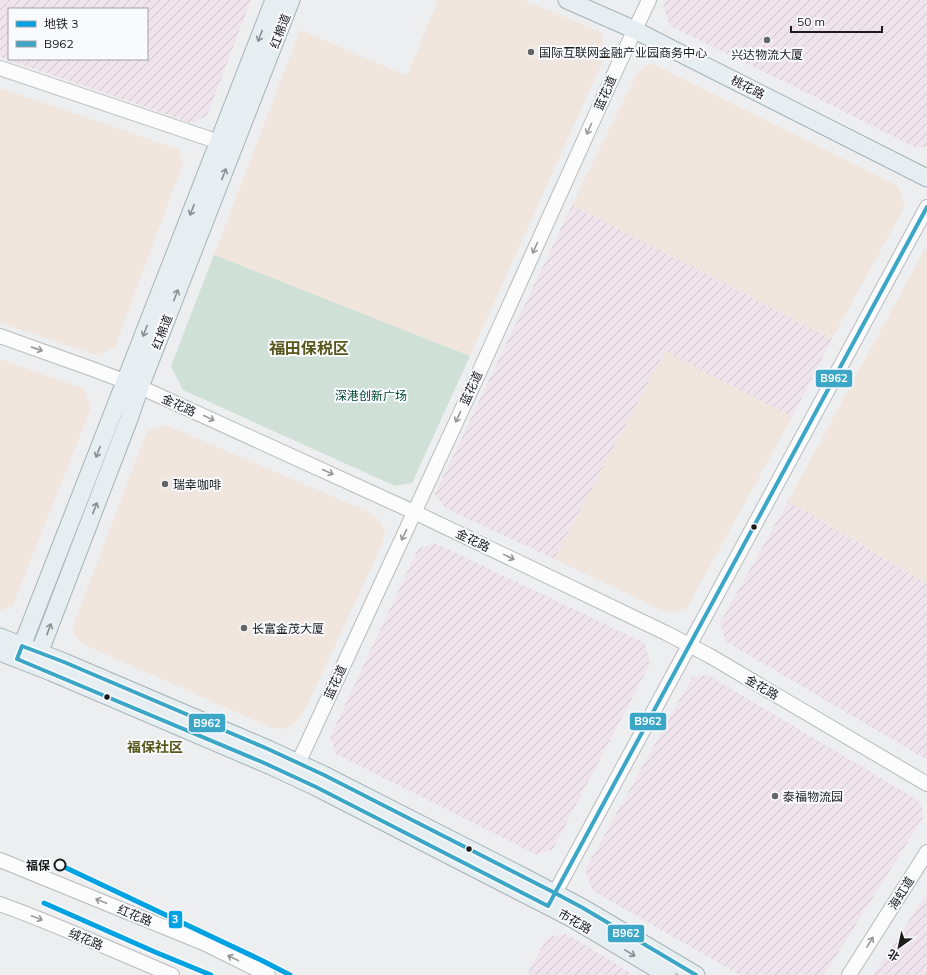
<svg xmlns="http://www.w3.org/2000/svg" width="927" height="975" font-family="Mulish,'Noto Sans SC',sans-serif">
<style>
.commercial{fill:#f0e6de}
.industrial{fill:url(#industrial-furrows);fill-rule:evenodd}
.green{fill:#cfe0d7}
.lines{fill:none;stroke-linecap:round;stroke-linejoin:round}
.minor-casing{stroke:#b9babb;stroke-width:16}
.major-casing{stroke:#a6b3b8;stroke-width:19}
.minor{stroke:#fcfcfd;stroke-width:14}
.major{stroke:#e7eef1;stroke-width:17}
.bus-1-casing{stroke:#f9fafe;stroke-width:7}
.bus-1{stroke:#3ba6c6;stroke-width:4}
.metro-1-casing{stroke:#f9fafe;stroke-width:8}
.metro-1{stroke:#00a2e1;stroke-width:5}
.oneway{stroke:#8b8f91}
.oneway2{stroke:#979798}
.poi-dot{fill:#646566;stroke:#f9fafe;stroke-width:1.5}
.bus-dot{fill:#1b1b1c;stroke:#f9fafe;stroke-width:1.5}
.stop-dot{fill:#f9fafe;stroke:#1b1b1c;stroke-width:2}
.labels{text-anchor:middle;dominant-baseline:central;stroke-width:4;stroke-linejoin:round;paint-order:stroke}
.street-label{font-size:12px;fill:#1b1b1c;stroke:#f9fafe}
.poi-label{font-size:12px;fill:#1b1b1c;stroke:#f9fafe;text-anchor:start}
.park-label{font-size:12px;fill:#004a2e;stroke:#f9fafe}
.stop-label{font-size:12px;font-weight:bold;fill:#1b1b1c;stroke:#f9fafe;text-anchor:end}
.quarter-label{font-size:14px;font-weight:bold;fill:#59581c;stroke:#f9fafe}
.district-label{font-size:16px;font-weight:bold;fill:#59581c;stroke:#f9fafe}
.line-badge{stroke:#f9fafe;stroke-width:1.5}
.badge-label{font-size:11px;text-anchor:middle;font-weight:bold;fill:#fff}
</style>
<defs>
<pattern id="industrial-furrows" width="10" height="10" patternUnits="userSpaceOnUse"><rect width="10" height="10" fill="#f0e4ec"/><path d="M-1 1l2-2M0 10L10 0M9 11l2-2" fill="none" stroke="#cdc3ca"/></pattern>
</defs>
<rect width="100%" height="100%" fill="#edeeef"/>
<path class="commercial" d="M 438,0 L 524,0 L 601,32 L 606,54 L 470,356 L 214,255 L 300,30 L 407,76 Z
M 651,63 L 898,186 L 905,206 L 832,339 L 572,205 L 638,71 Z
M 0,88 L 178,149 L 183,163 L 115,347 L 98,356 L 0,323 Z
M 927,245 L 927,584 L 788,501 Z
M 665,350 L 792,417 L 687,608 L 668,613 L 554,559 Z
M 0,359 L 84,389 L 91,408 L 13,605 L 0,611 Z
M 166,425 L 367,511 L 379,520 L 385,532 L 382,545 L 303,714 L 295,723 L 285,729 L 272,728 L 87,646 L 79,641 L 74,634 L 73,626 L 147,431 Z"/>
<path class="industrial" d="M 0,0 L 251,0 L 207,116 L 191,123 L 0,57 ZM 9,9 L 147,9 L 147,59 L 9,59 Z
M 665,0 L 927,0 L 927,146 L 916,148 L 797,88 L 670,26 L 663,5 Z
M 572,205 L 832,339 L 792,417 L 665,351 L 554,559 L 445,508 L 435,494 Z
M 788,501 L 927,584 L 927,760 L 725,641 L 720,623 Z
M 435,543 L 645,643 L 650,664 L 553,849 L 537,855 L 336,754 L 330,737 L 418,549 Z
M 708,675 L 921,802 L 923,818 L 824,975 L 740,975 L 593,891 L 585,870 L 692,677 Z
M 927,893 L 927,975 L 873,975 Z
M 567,934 L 634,975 L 527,975 L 547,937 Z"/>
<path class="green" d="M 214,255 L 470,356 L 412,483 L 395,486 L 183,390 L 171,366 Z"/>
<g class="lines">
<g class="minor-casing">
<path id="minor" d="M 0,68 L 228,145
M 0,336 L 95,370 L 140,387 L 414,512 L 666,633 L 710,656 L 927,784
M 294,772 L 477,377 L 620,61 L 649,0
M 0,860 L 206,944 L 268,975
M 550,902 L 927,207
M 0,904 C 58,925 115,951 172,975
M 849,975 L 927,852"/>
</g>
<g class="major-casing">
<path id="major" d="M 567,0 L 635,30 L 668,47 L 927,178
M 0,637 L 64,662 L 268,749 L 324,775 L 524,877 L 583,908 L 696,975
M 0,652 L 51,672 L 271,766 L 316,787 L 548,906 L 575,920 L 667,975
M 18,656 L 274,0
M 35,664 L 129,419 L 140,387 L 291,0"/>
</g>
<use href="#minor" class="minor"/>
<use href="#major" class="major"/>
<g class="bus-1-casing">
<path id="bus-1" d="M 22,646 L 64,662 L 268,749 L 324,775 L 555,893 L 548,906 L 316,787 L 262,762 L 17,659 Z
M 555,893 L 583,908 L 696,975
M 555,893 L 927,207"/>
</g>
<use href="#bus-1" class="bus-1"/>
<g class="metro-1-casing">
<path id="metro-1" d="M 60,865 L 261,960 L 290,975
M 44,903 L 155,952 L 211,975"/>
</g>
<use href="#metro-1" class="metro-1"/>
</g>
<defs><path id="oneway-shaft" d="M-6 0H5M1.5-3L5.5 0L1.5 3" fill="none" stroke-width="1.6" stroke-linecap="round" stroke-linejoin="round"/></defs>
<g class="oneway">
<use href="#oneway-shaft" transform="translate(260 36) rotate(111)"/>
<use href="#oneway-shaft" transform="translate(224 174) rotate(-69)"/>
<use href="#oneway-shaft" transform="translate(192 210) rotate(111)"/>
<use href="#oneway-shaft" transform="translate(176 295) rotate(-69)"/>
<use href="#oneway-shaft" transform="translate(145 331) rotate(111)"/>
<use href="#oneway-shaft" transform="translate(98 452) rotate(111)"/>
<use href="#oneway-shaft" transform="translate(95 508) rotate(-69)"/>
<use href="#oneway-shaft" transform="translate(49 629) rotate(-70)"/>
<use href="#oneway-shaft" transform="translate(630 953) rotate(31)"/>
</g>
<g class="oneway2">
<use href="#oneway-shaft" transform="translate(589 129) rotate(114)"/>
<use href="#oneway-shaft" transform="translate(535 248) rotate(114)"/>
<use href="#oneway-shaft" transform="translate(37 349) rotate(19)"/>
<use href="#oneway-shaft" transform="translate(458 417) rotate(115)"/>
<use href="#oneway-shaft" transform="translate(209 418) rotate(25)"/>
<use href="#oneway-shaft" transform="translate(328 472) rotate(25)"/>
<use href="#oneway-shaft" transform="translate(404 535) rotate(115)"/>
<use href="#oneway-shaft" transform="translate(509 557) rotate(26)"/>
<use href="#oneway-shaft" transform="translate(101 901) rotate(-158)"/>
<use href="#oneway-shaft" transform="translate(37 918) rotate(22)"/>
<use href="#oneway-shaft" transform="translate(870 942) rotate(-58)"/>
<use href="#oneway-shaft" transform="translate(233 958) rotate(-154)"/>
</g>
<g class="poi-dot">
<circle cx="767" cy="40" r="4"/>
<circle cx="531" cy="52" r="4"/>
<circle cx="165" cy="484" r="4"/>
<circle cx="244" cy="628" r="4"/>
<circle cx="775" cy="796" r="4"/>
</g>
<g class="bus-dot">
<circle cx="754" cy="527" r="3.5"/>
<circle cx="107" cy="697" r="3.5"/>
<circle cx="469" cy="849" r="3.5"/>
</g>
<circle class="stop-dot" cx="60" cy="865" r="5.5"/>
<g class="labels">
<g class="street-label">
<text transform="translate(280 31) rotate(-69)">红棉道</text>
<text transform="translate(748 87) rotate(27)">桃花路</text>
<text transform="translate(605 93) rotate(-66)">蓝花道</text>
<text transform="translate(162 332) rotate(-69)">红棉道</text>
<text transform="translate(471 388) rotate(-65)">蓝花道</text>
<text transform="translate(179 405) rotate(25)">金花路</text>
<text transform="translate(473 540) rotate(26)">金花路</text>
<text transform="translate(335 682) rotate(-65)">蓝花道</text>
<text transform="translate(762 687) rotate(30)">金花路</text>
<text transform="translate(901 893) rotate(-58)">海虹道</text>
<text transform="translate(135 915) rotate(22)">红花路</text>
<text transform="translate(575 921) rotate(30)">市花路</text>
<text transform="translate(86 939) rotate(23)">绒花路</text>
</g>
<g class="poi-label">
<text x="539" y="52">国际互联网金融产业园商务中心</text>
<text x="767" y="54" text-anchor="middle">兴达物流大厦</text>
<text x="173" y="484">瑞幸咖啡</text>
<text x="252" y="628">长富金茂大厦</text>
<text x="783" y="796">泰福物流园</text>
</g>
<g class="park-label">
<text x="371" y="395">深港创新广场</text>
</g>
<g class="stop-label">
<text x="50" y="865">福保</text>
</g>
<g class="quarter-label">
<text x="155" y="747">福保社区</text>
</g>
<g class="district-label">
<text x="309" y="348">福田保税区</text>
</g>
</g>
<g class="line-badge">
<rect x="815" y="369" width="38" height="19" rx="4" fill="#3ba6c6"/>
<rect x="629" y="712" width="38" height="19" rx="4" fill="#3ba6c6"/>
<rect x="188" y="713" width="38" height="20" rx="4" fill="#3ba6c6"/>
<rect x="168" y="910" width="15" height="19" rx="4" fill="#00a2e1"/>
<rect x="607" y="924" width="38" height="19" rx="4" fill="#3ba6c6"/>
</g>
<g class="badge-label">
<text x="834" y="382">B962</text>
<text x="648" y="725">B962</text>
<text x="207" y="727">B962</text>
<text x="175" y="923">3</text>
<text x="626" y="937">B962</text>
</g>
<rect x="8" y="8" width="140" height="52" fill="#f9fafe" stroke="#a0a1a4"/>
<rect x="16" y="21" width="20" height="6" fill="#00a2e1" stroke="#a0a1a4"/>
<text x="44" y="28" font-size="12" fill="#1b1b1c">地铁 3</text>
<rect x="16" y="41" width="20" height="6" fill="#3ba6c6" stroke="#a0a1a4"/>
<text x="44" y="48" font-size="12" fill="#1b1b1c">B962</text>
<g transform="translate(899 947) rotate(213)" stroke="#f9fafe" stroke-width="3" paint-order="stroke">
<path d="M0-3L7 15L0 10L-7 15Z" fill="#1b1b1c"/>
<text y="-6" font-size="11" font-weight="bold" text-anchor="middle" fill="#1b1b1c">北</text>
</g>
<path d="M791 26v6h91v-6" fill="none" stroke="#1b1b1c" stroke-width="2"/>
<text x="797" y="26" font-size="12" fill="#1b1b1c" stroke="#f9fafe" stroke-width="3" paint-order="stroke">50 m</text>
</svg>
